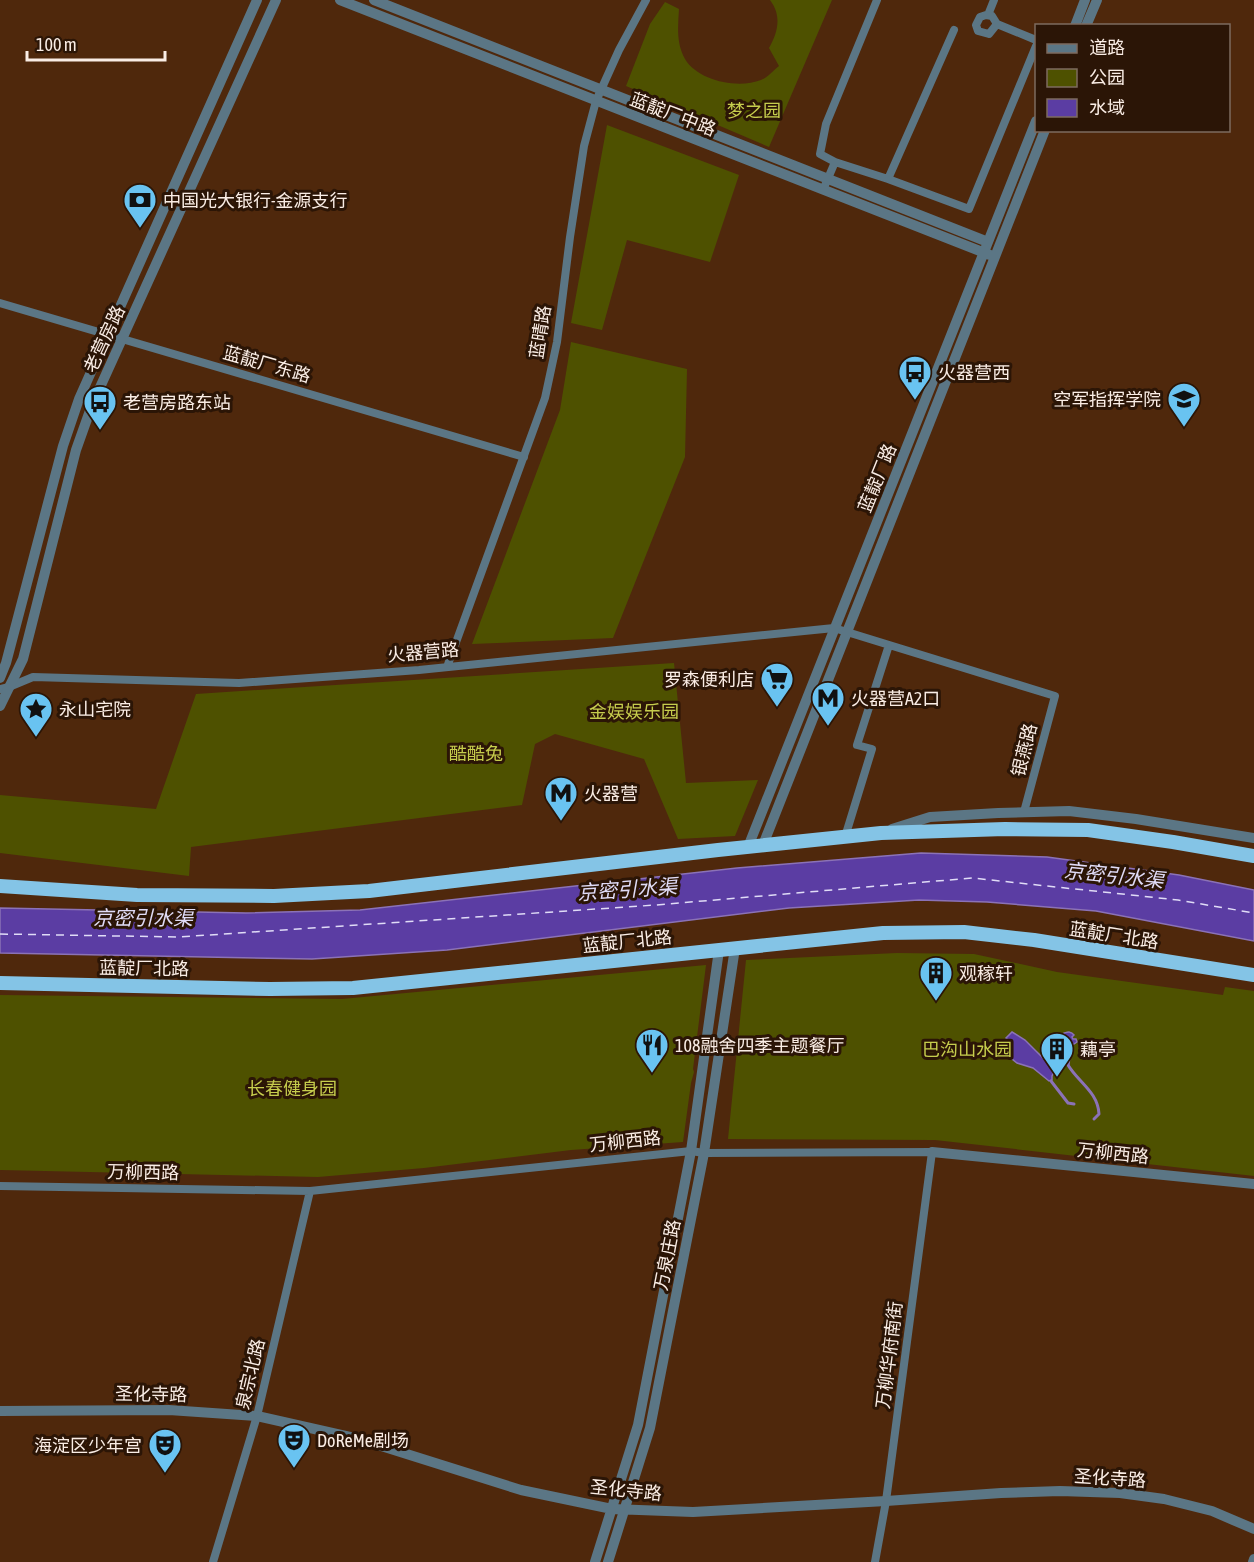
<svg xmlns="http://www.w3.org/2000/svg" width="1254" height="1562" font-family="'Asap Condensed','Noto Sans SC',sans-serif">
<style>
.green{fill:#4e5100}
.water{fill:#5b3da3;stroke:#8b72b7;stroke-width:1.5}
.lines{fill:none;stroke-linecap:round;stroke-linejoin:round}
.stream{stroke:#8b72b7;stroke-width:3}
.ferry{stroke:#e0dcf7;stroke-width:1.5;stroke-dasharray:8 6;stroke-linecap:butt}
.minor{stroke:#5b7685;stroke-width:8}
.tertiary{stroke:#5b7685;stroke-width:10}
.trunk{stroke:#84c4e6;stroke-width:14}
.labels{text-anchor:middle;dominant-baseline:central;stroke-width:6;stroke-linejoin:round;paint-order:stroke}
.park-label{font-size:18px;fill:#c6cd4d;stroke:#2b1506}
.street-label{font-size:18px;fill:#faede5;stroke:#2b1506}
.poi-label{font-size:18px;fill:#faede5;stroke:#2b1506;text-anchor:start}
.water-label{font-size:20px;font-style:italic;fill:#e0dcf7;stroke:#2b1506}
</style>
<rect width="100%" height="100%" fill="#4f280c"/>
<path class="green" d="M 770,0 L 832,0 L 769,147 L 626,86 L 650,24 L 665,2 L 679,9 C 678,26 676,43 685,59 C 698,81 738,89 761,80 C 767,78 774,70 779,66 L 769,48 C 778,32 782,16 770,0 Z
M 607,125 L 739,175 L 710,262 L 627,240 L 602,330 L 571,323 Z
M 571,342 L 687,369 L 685,457 L 613,638 L 472,644 L 560,410 Z
M 674,663 L 686,783 L 758,780 L 735,836 L 678,839 L 644,759 L 555,734 L 535,744 L 522,805 L 191,847 L 189,876 L 0,853 L 0,795 L 156,809 L 196,694 Z
M 897,953 L 974,954 L 1057,972 L 1223,995 L 1225,987 L 1254,991 L 1254,1176 L 935,1140 L 728,1139 L 746,960 Z
M 706,965 L 693,1069 L 694,1072 L 691,1083 L 683,1142 L 571,1150 L 424,1168 L 318,1177 L 0,1170 L 0,995 L 342,999 Z"/>
<path class="water" d="M 921,853 L 1047,857 L 1179,875 L 1254,890 L 1254,941 L 1096,911 L 987,902 L 919,900 L 789,908 L 447,950 L 312,959 L 0,953 L 0,908 L 246,913 L 360,910 L 737,868 Z
M 1012,1032 L 1025,1040 L 1048,1063 C 1061,1057 1062,1047 1064,1033 C 1068,1032 1071,1031 1074,1035 L 1072,1037 L 1073,1039 L 1076,1039 L 1077,1042 L 1071,1046 L 1069,1064 L 1057,1066 L 1052,1076 L 1052,1080 L 1049,1081 L 1033,1068 L 1017,1063 L 1001,1050 L 995,1049 L 998,1045 L 999,1046 L 1007,1039 L 1006,1038 Z"/>
<g class="lines">
<path class="stream" d="M 1068,1065 C 1078,1082 1098,1092 1099,1114 L 1094,1119
M 1051,1081 L 1068,1103 L 1074,1104"/>
<path class="ferry" d="M 0,934 L 179,937 L 656,905 L 972,878 L 1178,900 L 1254,913"/>
<path class="minor" d="M 877,0 L 826,124 L 820,154 L 835,162 L 888,179 L 954,30
M 988,15 L 994,0
M 997,24 L 989,34 L 978,31 L 976,25 L 980,17 L 986,15 L 992,16 L 997,24 L 1036,40
M 888,179 L 969,209 L 1036,46
M 823,190 L 835,162
M 0,303 L 524,457
M 447,667 L 545,398 L 557,342 L 570,237 L 584,146 L 596,101 L 619,50 L 646,0
M 0,689 L 9,687 L 33,677 L 239,683 L 419,670 L 834,628 L 1055,696 L 1024,812
M 845,837 L 872,749 L 857,745 L 889,645
M 0,1186 L 310,1191 L 691,1151 L 704,1153 L 932,1152 L 886,1501 L 875,1562
M 213,1562 L 257,1416 L 310,1191"/>
<path class="tertiary" d="M 340,0 L 990,255
M 374,0 L 988,242
M 1075,26 L 1085,0
M 1086,26 L 1097,0
M 0,678 L 6,663 L 63,446 L 79,399 L 257,0
M 0,706 L 23,659 L 76,450 L 92,405 L 276,0
M 892,829 L 930,817 L 998,813 L 1069,811 L 1136,819 L 1254,838
M 763,845 L 1045,130
M 748,847 L 1036,121
M 932,1152 L 1254,1184
M 0,1411 L 169,1410 L 257,1416 L 359,1439 L 521,1490 L 612,1509 L 693,1512 L 886,1501 L 1001,1493 L 1060,1491 L 1120,1493 L 1164,1499 L 1212,1511 L 1254,1529
M 595,1562 L 638,1425 L 691,1151 L 719,950
M 608,1562 L 650,1428 L 704,1153 L 735,948
M 1253,1562 L 1254,1559"/>
<path class="trunk" d="M 0,886 L 137,895 L 274,896 L 369,891 L 718,850 L 881,833 L 1005,829 L 1088,830 L 1173,842 L 1254,856
M 0,983 L 270,989 L 353,988 L 883,933 L 964,932 L 1034,940 L 1254,975"/>
</g>
<defs>
<g id="bank-pin" transform="scale(1.725)"><path d="M0 17L-7.5 6A9.5 9.5 0 1 1 7.5 6Z" fill="#69c3f1" stroke="#2b1506"/><path d="M-6-4H6V4H-6ZM0-2.3a2.3 2.3 0 1 0 0 4.6a2.3 2.3 0 1 0 0-4.6Z" fill="#111"/></g>
<g id="bus-pin" transform="scale(1.725)"><path d="M0 17L-7.5 6A9.5 9.5 0 1 1 7.5 6Z" fill="#69c3f1" stroke="#2b1506"/><path d="M-5-6H5V4H4V6H2V4H-2V6H-4V4H-5ZM-3.5-4V0h7V-4ZM-3.5 1.2v1.5H-2V1.2ZM2 1.2v1.5H3.5V1.2Z" fill="#111"/></g>
<g id="university-pin" transform="scale(1.725)"><path d="M0 17L-7.5 6A9.5 9.5 0 1 1 7.5 6Z" fill="#69c3f1" stroke="#2b1506"/><path d="M0-5L7-2L0 1L-7-2ZM-4 1L0 2.5L4 1V4Q0 6-4 4Z" fill="#111"/></g>
<g id="supermarket-pin" transform="scale(1.725)"><path d="M0 17L-7.5 6A9.5 9.5 0 1 1 7.5 6Z" fill="#69c3f1" stroke="#2b1506"/><path d="M-6-5.5h2.5l.6 2H6L4.5 2H-2.5L-4.4-4H-6ZM-1.5 3.2a1.3 1.3 0 1 0 .1 0ZM3 3.2a1.3 1.3 0 1 0 .1 0Z" fill="#111"/></g>
<g id="metro-pin" transform="scale(1.725)"><path d="M0 17L-7.5 6A9.5 9.5 0 1 1 7.5 6Z" fill="#69c3f1" stroke="#2b1506"/><path d="M-5.5 5V-5H-3L0 0L3-5H5.5V5H3V-.5L0 4L-3-.5V5Z" fill="#111"/></g>
<g id="sight-pin" transform="scale(1.725)"><path d="M0 17L-7.5 6A9.5 9.5 0 1 1 7.5 6Z" fill="#69c3f1" stroke="#2b1506"/><path d="M0-6L1.8-2.2L6-1.7L2.9 1.2L3.7 5.4L0 3.3L-3.7 5.4L-2.9 1.2L-6-1.7L-1.8-2.2Z" fill="#111"/></g>
<g id="building-pin" transform="scale(1.725)"><path d="M0 17L-7.5 6A9.5 9.5 0 1 1 7.5 6Z" fill="#69c3f1" stroke="#2b1506"/><path d="M-4-6H4V6H1V3H-1V6H-4ZM-2.5-4.3h1.7v1.8h-1.7ZM.8-4.3h1.7v1.8H.8ZM-2.5-1h1.7V.8h-1.7ZM.8-1h1.7V.8H.8Z" fill="#111"/></g>
<g id="restaurant-pin" transform="scale(1.725)"><path d="M0 17L-7.5 6A9.5 9.5 0 1 1 7.5 6Z" fill="#69c3f1" stroke="#2b1506"/><path d="M-5-6h1v4h1v-4h1v4h1v-4h1v5L-1.5 .5V6h-2V.5L-5-1ZM5-6V6H3V1.5H1.5Q1.5-4 5-6Z" fill="#111"/></g>
<g id="theatre-pin" transform="scale(1.725)"><path d="M0 17L-7.5 6A9.5 9.5 0 1 1 7.5 6Z" fill="#69c3f1" stroke="#2b1506"/><path d="M-5-5.5Q0-4 5-5.5V0Q5 5 0 6Q-5 5-5 0ZM-3.3-2.5H-1v1.5H-3.3ZM1-2.5H3.3v1.5H1ZM-2.8 1Q0 5.5 2.8 1Z" fill="#111"/></g>
</defs>
<g fill-rule="evenodd">
<use href="#bank-pin" x="140" y="200"/>
<use href="#bus-pin" x="915" y="372"/>
<use href="#university-pin" x="1184" y="399"/>
<use href="#bus-pin" x="100" y="402"/>
<use href="#supermarket-pin" x="777" y="679"/>
<use href="#metro-pin" x="828" y="698"/>
<use href="#sight-pin" x="36" y="709"/>
<use href="#metro-pin" x="561" y="793"/>
<use href="#building-pin" x="936" y="973"/>
<use href="#restaurant-pin" x="652" y="1045"/>
<use href="#building-pin" x="1057" y="1049"/>
<use href="#theatre-pin" x="294" y="1440"/>
<use href="#theatre-pin" x="165" y="1445"/>
</g>
<g class="labels">
<g class="park-label">
<text x="754" y="110">梦之园</text>
<text x="634" y="711">金娱娱乐园</text>
<text x="476" y="753">酷酷兔</text>
<text x="967" y="1049">巴沟山水园</text>
<text x="292" y="1088">长春健身园</text>
</g>
<g class="street-label">
<text transform="translate(673 114) rotate(21)">蓝靛厂中路</text>
<text transform="translate(540 332) rotate(-81)">蓝晴路</text>
<text transform="translate(104 339) rotate(-65)">老营房路</text>
<text transform="translate(267 364) rotate(16)">蓝靛厂东路</text>
<text transform="translate(877 478) rotate(-68)">蓝靛厂路</text>
<text transform="translate(423 652) rotate(-5)">火器营路</text>
<text transform="translate(1024 750) rotate(-76)">银燕路</text>
<text transform="translate(1114 935) rotate(9)">蓝靛厂北路</text>
<text transform="translate(627 941) rotate(-6)">蓝靛厂北路</text>
<text transform="translate(144 968) rotate(1)">蓝靛厂北路</text>
<text transform="translate(625 1141) rotate(-6)">万柳西路</text>
<text transform="translate(1113 1153) rotate(6)">万柳西路</text>
<text transform="translate(143 1172) rotate(1)">万柳西路</text>
<text transform="translate(667 1255) rotate(-79)">万泉庄路</text>
<text transform="translate(889 1355) rotate(-83)">万柳华府南街</text>
<text transform="translate(250 1374) rotate(-77)">泉宗北路</text>
<text transform="translate(151 1394) rotate(1)">圣化寺路</text>
<text transform="translate(1110 1478) rotate(4)">圣化寺路</text>
<text transform="translate(626 1490) rotate(6)">圣化寺路</text>
</g>
<g class="poi-label">
<text x="163" y="200">中国光大银行-金源支行</text>
<text x="938" y="372">火器营西</text>
<text x="1161" y="399" text-anchor="end">空军指挥学院</text>
<text x="123" y="402">老营房路东站</text>
<text x="754" y="679" text-anchor="end">罗森便利店</text>
<text x="851" y="698">火器营A2口</text>
<text x="59" y="709">永山宅院</text>
<text x="584" y="793">火器营</text>
<text x="959" y="973">观稼轩</text>
<text x="675" y="1045">108融舍四季主题餐厅</text>
<text x="1080" y="1049">藕亭</text>
<text x="317" y="1440">DoReMe剧场</text>
<text x="142" y="1445" text-anchor="end">海淀区少年宫</text>
</g>
<g class="water-label">
<text transform="translate(1114 875) rotate(6)">京密引水渠</text>
<text transform="translate(627 889) rotate(-4)">京密引水渠</text>
<text x="143" y="917">京密引水渠</text>
</g>
</g>
<rect x="1035" y="24" width="195" height="108" fill="#2b1506" stroke="#7e6b5f" stroke-width="1.5"/>
<rect x="1047" y="44" width="30" height="9" fill="#5b7685" stroke="#7e6b5f" stroke-width="1.5"/>
<text x="1089" y="54" font-size="18" fill="#faede5">道路</text>
<rect x="1047" y="69" width="30" height="18" fill="#4e5100" stroke="#7e6b5f" stroke-width="1.5"/>
<text x="1089" y="84" font-size="18" fill="#faede5">公园</text>
<rect x="1047" y="99" width="30" height="18" fill="#5b3da3" stroke="#7e6b5f" stroke-width="1.5"/>
<text x="1089" y="114" font-size="18" fill="#faede5">水域</text>
<path d="M27 51v9h138v-9" fill="none" stroke="#faede5" stroke-width="3"/>
<text x="36" y="51" font-size="18" fill="#faede5" stroke="#2b1506" stroke-width="4.5" paint-order="stroke">100 m</text>
</svg>
